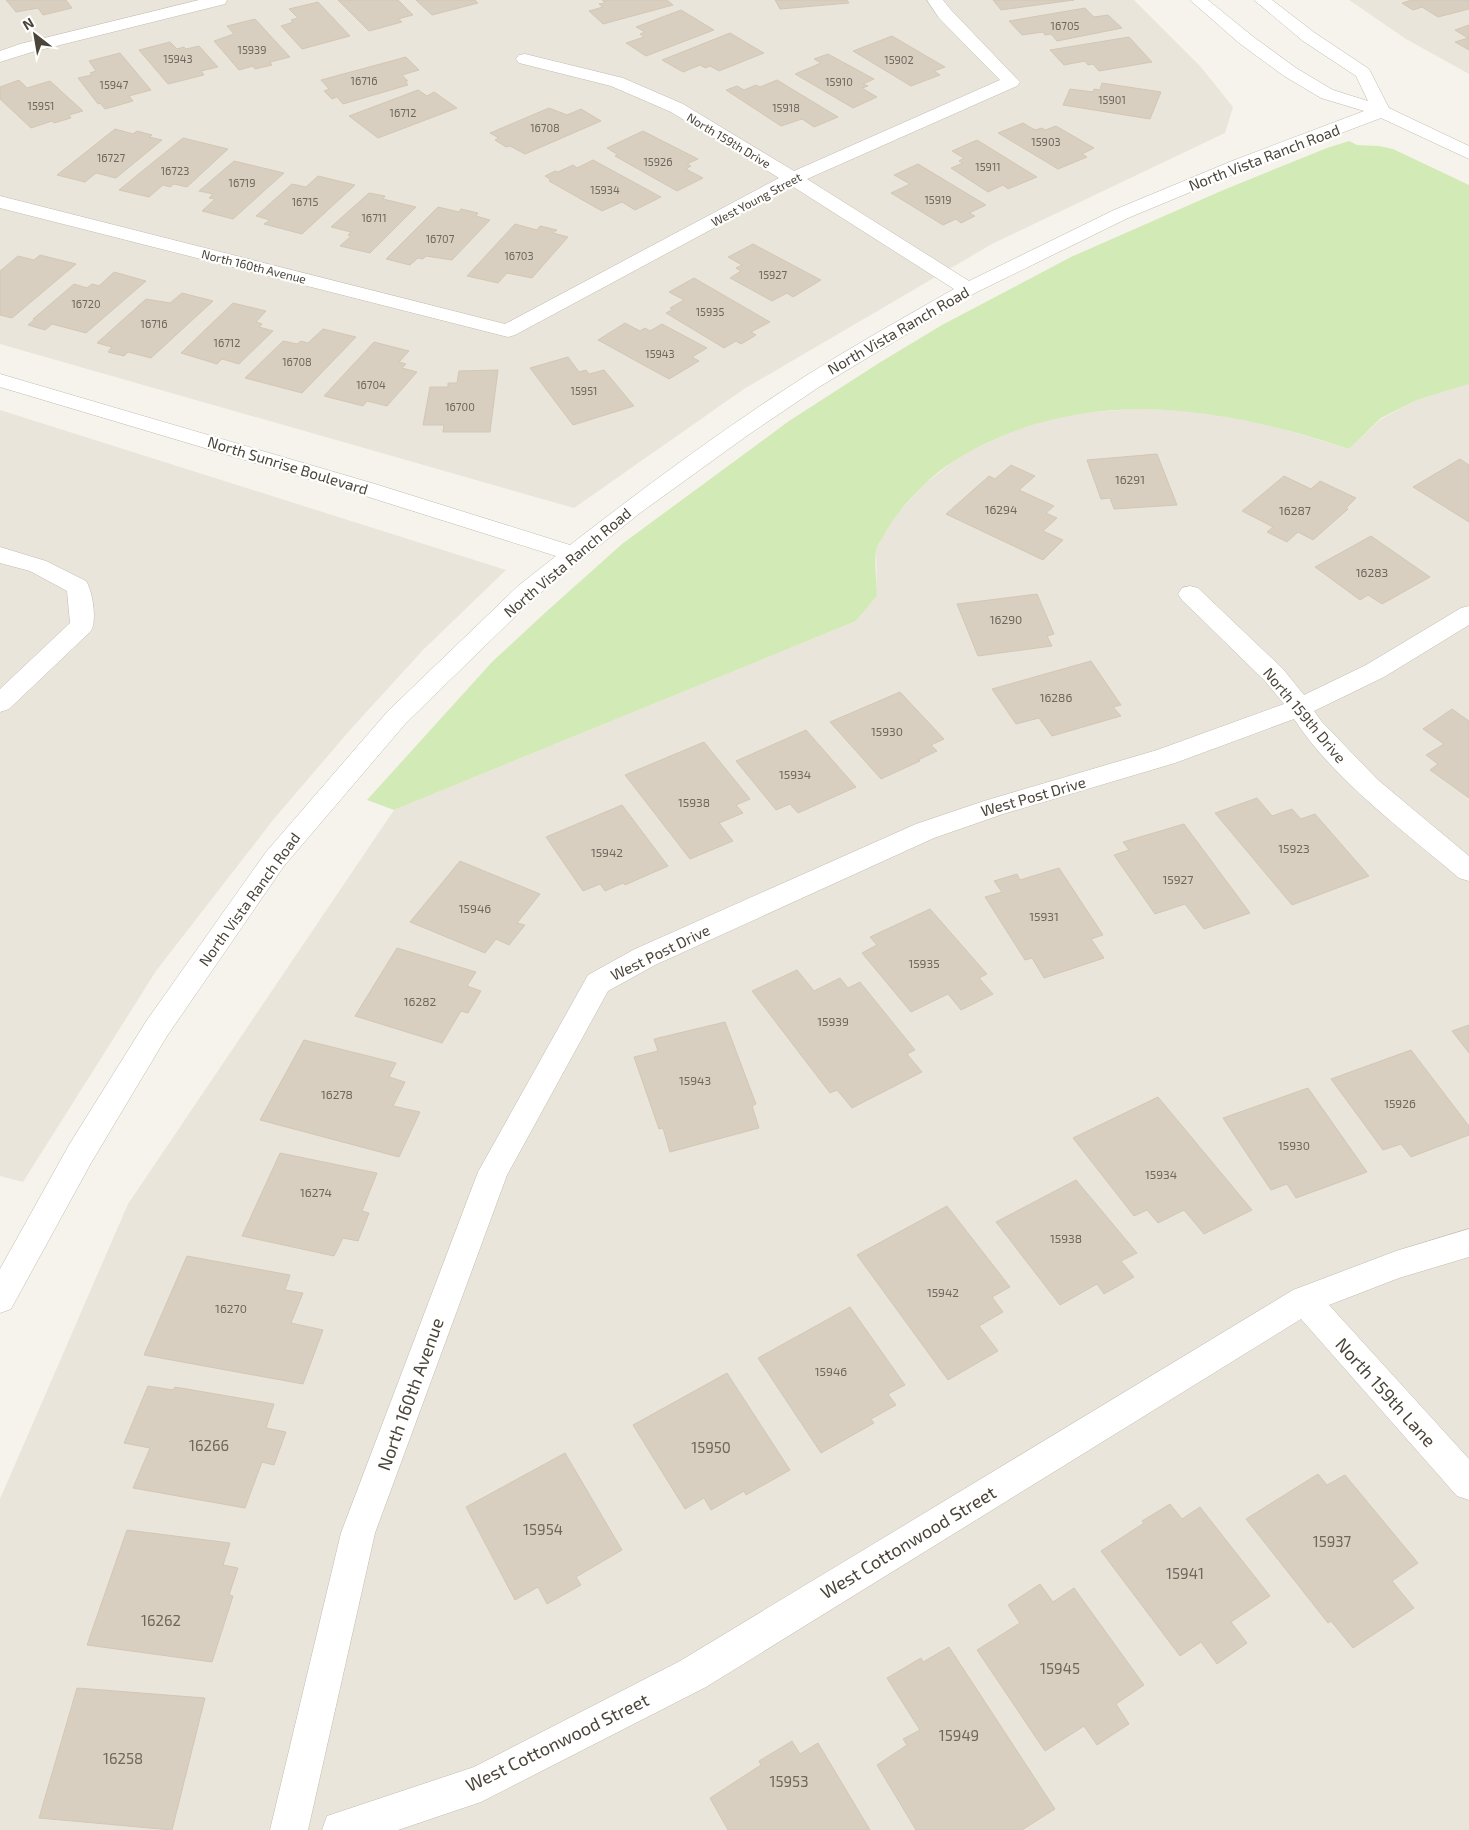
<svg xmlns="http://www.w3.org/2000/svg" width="1469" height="1830" font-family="'Exo 2',sans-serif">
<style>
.residential{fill:#eae5da}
.green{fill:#d2eab5}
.building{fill:#d8cfc1;stroke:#d3c7b4}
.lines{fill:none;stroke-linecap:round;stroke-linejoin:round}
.minor-casing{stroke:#c2bbae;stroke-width:1}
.minor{fill:#fff;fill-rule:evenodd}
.labels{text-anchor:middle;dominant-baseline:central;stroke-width:4.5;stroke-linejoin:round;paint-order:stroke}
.far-number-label{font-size:11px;fill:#6e675b}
.far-street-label{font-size:12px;fill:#4b4439;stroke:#fff}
.number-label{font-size:12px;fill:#6e675b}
.street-label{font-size:15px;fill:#4b4439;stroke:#fff}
.near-number-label{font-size:15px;fill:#6e675b}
.near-street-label{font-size:18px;fill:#4b4439;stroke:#fff}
</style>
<rect width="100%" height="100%" fill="#f6f3ec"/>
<path class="residential" d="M 0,0 L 1134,0 L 1200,66 L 1233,107 L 1225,133 L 992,244 L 744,389 L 574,508 L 0,344 Z
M 1349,0 L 1469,0 L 1469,74 L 1406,39 Z
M 1469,384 L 1469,1830 L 0,1830 L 0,1499 L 128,1204 L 394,810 L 856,621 L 877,596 L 876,550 L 893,518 L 926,483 L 960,456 L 1012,431 L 1068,414 L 1134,409 L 1176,410 L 1212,414 L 1266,424 L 1349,449 L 1381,419 L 1417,400 Z
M 0,410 L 506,570 L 423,650 L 350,730 L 273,820 L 156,971 L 23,1182 L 0,1176 Z"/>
<path class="green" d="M 1349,141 L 1357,145 L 1379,146 L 1393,149 L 1469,185 L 1469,384 L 1417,400 L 1381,418 L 1349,449 C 1233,410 1106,387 991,441 C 965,453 942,466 922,487 C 906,503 893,517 883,537 C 881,541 877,546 876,551 C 874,565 877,582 877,596 L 856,621 L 394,810 L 367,800 L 492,662 L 547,611 L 622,544 L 789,421 L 879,363 L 942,325 L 1071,257 L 1221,191 L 1327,148 Z"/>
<path class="building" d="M 6,0 L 66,0 L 72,8 L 43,15 L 38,8 L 16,12 Z
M 338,0 L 398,0 L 413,15 L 398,19 L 402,22 L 369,31 Z
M 416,0 L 475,0 L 478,3 L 432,15 Z
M 602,0 L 667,0 L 673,5 L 603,24 L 589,11 L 603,7 L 599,4 L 605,3 Z
M 775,0 L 847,0 L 849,3 L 780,9 Z
M 993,0 L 1074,0 L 1001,10 Z
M 1412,0 L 1469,0 L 1469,9 L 1438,17 L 1422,7 L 1413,10 L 1402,3 Z
M 318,2 L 350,36 L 302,49 L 281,26 L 293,22 L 291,20 L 298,18 L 289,9 Z
M 1085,8 L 1094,17 L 1108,15 L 1122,28 L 1057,41 L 1051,34 L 1045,35 L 1043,32 L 1022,35 L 1009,21 Z
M 681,10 L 714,30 L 646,56 L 626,43 L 644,37 L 640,34 L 645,32 L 636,27 Z
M 255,19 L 290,57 L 270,62 L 272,65 L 255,69 L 253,66 L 239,70 L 214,41 L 234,34 L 227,26 Z
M 1469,25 L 1469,50 L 1455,42 L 1468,38 L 1455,30 Z
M 730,33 L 764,53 L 719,71 L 710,66 L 705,68 L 700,65 L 683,72 L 662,60 Z
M 892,36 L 945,67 L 934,71 L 940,75 L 911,86 L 853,51 Z
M 1129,37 L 1152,62 L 1099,71 L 1093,64 L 1088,65 L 1085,61 L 1064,65 L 1050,50 Z
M 170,42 L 177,49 L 184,47 L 186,49 L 199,46 L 218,67 L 201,71 L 204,75 L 168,84 L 139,50 Z
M 120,53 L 151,90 L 129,96 L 133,101 L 105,109 L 100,103 L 98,104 L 78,78 L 92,75 L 90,73 L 96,71 L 89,61 Z
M 828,54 L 874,79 L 863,84 L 868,86 L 862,88 L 877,97 L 853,108 L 795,74 L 821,63 L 814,59 Z
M 406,57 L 419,70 L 402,75 L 408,81 L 405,81 L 408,85 L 343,104 L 337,97 L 332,99 L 324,91 L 329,89 L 321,80 Z
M 19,80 L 27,88 L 50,81 L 83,111 L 69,115 L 71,118 L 54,123 L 52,121 L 31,128 L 0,99 L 0,87 Z
M 777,80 L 838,117 L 814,127 L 802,119 L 781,126 L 726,90 L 737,86 L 744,90 L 756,85 L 760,87 Z
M 1102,83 L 1161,92 L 1150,119 L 1063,105 L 1070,89 L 1093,92 L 1094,89 L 1100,90 Z
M 418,90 L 427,96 L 434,92 L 457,108 L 378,138 L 349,116 Z
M 549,108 L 567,115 L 581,109 L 601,121 L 525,154 L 510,146 L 506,147 L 495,140 L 499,138 L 490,133 Z
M 1023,123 L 1035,130 L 1042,128 L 1045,130 L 1056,126 L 1094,148 L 1082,154 L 1087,157 L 1058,169 L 998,133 Z
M 115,129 L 133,134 L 137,131 L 152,135 L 149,137 L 162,140 L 116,178 L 96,173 L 85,182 L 57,175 Z
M 643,131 L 698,159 L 687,164 L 691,166 L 686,169 L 703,178 L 677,191 L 615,156 L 618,155 L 607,148 Z
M 183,138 L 228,149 L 187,187 L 174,184 L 170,187 L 163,185 L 149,197 L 119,190 Z
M 977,140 L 1037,177 L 1008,189 L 1003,185 L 988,192 L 951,168 L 963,163 L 959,161 L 964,158 L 952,151 Z
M 593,160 L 661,197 L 635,210 L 622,202 L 602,211 L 549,181 L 551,180 L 545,176 L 555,171 L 558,172 L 573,165 L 577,168 Z
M 234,161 L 284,173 L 233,219 L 202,211 L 215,199 L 209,198 L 213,194 L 199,191 Z
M 918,164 L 986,205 L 969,213 L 975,216 L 961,223 L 956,219 L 943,225 L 891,193 L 910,184 L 894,175 Z
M 318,176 L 355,185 L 302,234 L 264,224 L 270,220 L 256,216 L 292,184 L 306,187 Z
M 369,193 L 385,196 L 383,199 L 416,207 L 370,253 L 340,246 L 351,236 L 348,235 L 351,232 L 331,227 Z
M 438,207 L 459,212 L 461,209 L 478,213 L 476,216 L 490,220 L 452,260 L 426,256 L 423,259 L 418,258 L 410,265 L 386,259 Z
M 515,224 L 537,230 L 540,226 L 557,230 L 553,233 L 568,237 L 532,278 L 507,273 L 498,283 L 467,276 Z
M 753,244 L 821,280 L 793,297 L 787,293 L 772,301 L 730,278 L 741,271 L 736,268 L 742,265 L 728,257 Z
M 40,255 L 76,264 L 12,318 L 0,315 L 0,271 L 18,256 L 34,260 Z
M 114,272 L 146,281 L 86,333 L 52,324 L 45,330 L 28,325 L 35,319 L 33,319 L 74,284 L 87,288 L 92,284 L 99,286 Z
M 694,278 L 770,322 L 751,332 L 756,335 L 741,344 L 736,341 L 724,348 L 666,313 L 673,309 L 670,308 L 684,300 L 669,292 Z
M 182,293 L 213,301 L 151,358 L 128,352 L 124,356 L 108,352 L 112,347 L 97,343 L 146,299 L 170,303 Z
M 233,303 L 266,311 L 256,322 L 262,324 L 259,327 L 273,331 L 239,364 L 222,359 L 217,364 L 181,353 Z
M 625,323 L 640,331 L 645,328 L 650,331 L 662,324 L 707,348 L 692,357 L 699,361 L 669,379 L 598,340 Z
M 323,329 L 356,337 L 302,393 L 245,378 L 283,341 L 297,344 L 301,341 L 308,343 Z
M 374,342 L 409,351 L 399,362 L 406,364 L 402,368 L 417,372 L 387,406 L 367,401 L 363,406 L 324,396 Z
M 568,357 L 579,372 L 586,370 L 589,374 L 604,370 L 634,406 L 573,425 L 530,368 Z
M 498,370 L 490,432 L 443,432 L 444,425 L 423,425 L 430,387 L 448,387 L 448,383 L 457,383 L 459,371 Z
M 1157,454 L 1177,505 L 1114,509 L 1110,498 L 1101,499 L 1087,460 Z
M 1460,459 L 1469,465 L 1469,522 L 1413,487 Z
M 1011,465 L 1035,476 L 1019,490 L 1054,506 L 1046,513 L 1057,518 L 1043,531 L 1063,540 L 1043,560 L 946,514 L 989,476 L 995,479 Z
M 1284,476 L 1311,489 L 1320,481 L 1356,498 L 1346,508 L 1348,509 L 1313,540 L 1298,532 L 1287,542 L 1267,532 L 1273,527 L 1242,511 Z
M 1371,536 L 1430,577 L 1382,604 L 1368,595 L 1360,600 L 1315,567 Z
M 1037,594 L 1054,634 L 1047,636 L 1052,646 L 978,656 L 957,604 Z
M 1091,661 L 1121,705 L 1113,707 L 1121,716 L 1052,736 L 1039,718 L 1016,724 L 992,689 Z
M 900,692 L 944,739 L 931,745 L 937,751 L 918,760 L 920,761 L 881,779 L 830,722 Z
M 1452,709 L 1469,721 L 1469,798 L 1430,770 L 1438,764 L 1426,755 L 1444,744 L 1423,729 Z
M 806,730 L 856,787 L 798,813 L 790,804 L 776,810 L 736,761 Z
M 704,742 L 750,799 L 736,805 L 743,813 L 719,823 L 733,841 L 690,859 L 625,775 Z
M 1257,798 L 1272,816 L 1292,809 L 1301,819 L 1315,814 L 1369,876 L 1292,905 L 1215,813 Z
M 622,805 L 668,866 L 625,885 L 623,883 L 605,891 L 600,884 L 583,891 L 546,837 Z
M 1184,824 L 1250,913 L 1204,929 L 1185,904 L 1155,914 L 1114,855 L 1129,850 L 1123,842 Z
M 460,861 L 540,894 L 517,923 L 525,925 L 509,945 L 496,939 L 485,953 L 410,922 Z
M 1059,868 L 1103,935 L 1091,939 L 1104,958 L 1044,978 L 1032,958 L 1025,960 L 985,897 L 1002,892 L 994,881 L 1017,874 L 1020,880 Z
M 930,909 L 987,974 L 979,978 L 993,994 L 961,1010 L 948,994 L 911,1012 L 862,953 L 877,945 L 870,937 Z
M 397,948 L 476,972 L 467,986 L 481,991 L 468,1013 L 461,1011 L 442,1043 L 355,1016 Z
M 797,970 L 814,991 L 840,978 L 848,988 L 860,982 L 915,1050 L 907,1054 L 922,1072 L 852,1108 L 837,1090 L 830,1093 L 752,991 Z
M 725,1022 L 756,1104 L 752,1106 L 759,1128 L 670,1152 L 663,1128 L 659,1129 L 634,1057 L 658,1051 L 654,1039 Z
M 1469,1025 L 1469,1053 L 1452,1031 Z
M 304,1040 L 396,1063 L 389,1077 L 405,1082 L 393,1106 L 420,1112 L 399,1157 L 260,1120 Z
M 1411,1050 L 1469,1126 L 1469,1135 L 1411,1157 L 1401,1144 L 1383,1150 L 1331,1079 Z
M 1308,1088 L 1367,1172 L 1296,1198 L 1287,1184 L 1271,1190 L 1223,1118 Z
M 1158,1097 L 1252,1210 L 1204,1234 L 1184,1210 L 1158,1223 L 1147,1210 L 1134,1216 L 1073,1138 Z
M 280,1153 L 377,1173 L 362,1211 L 369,1213 L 358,1241 L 343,1238 L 334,1256 L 242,1236 Z
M 1076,1180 L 1137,1253 L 1121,1261 L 1134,1277 L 1104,1294 L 1097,1284 L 1060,1305 L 996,1222 Z
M 947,1206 L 1010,1287 L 992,1297 L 1003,1312 L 979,1326 L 998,1351 L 948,1380 L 857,1255 Z
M 187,1256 L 290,1275 L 285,1290 L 303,1293 L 291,1323 L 323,1330 L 303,1384 L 144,1355 Z
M 850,1307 L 905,1385 L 888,1394 L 896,1405 L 871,1419 L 874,1423 L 821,1453 L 758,1358 Z
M 727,1373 L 790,1470 L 746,1495 L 744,1491 L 711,1510 L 704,1498 L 685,1509 L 633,1425 Z
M 148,1386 L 173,1390 L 175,1387 L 274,1404 L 266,1428 L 286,1432 L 274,1465 L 262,1462 L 245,1508 L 133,1488 L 150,1448 L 124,1443 Z
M 565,1453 L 622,1550 L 576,1577 L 581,1585 L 547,1604 L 538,1587 L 515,1600 L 466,1507 Z
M 1318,1474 L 1327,1485 L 1345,1475 L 1418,1563 L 1392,1581 L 1414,1608 L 1353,1648 L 1331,1621 L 1328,1623 L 1246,1519 Z
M 1170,1504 L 1182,1519 L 1200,1507 L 1270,1596 L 1231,1622 L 1247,1643 L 1217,1664 L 1201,1642 L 1180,1656 L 1101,1551 L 1144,1523 L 1142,1521 Z
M 127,1530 L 230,1543 L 223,1565 L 238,1568 L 229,1595 L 233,1596 L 212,1662 L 87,1645 Z
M 1040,1584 L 1053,1602 L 1074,1588 L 1144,1685 L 1116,1704 L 1129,1724 L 1097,1745 L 1084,1726 L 1045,1751 L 977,1650 L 1020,1623 L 1008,1605 Z
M 949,1647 L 1055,1809 L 1022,1830 L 916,1830 L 877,1765 L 907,1745 L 903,1739 L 920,1730 L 887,1678 L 921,1658 L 923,1662 Z
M 77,1688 L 205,1698 L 172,1830 L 39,1818 Z
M 792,1741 L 800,1754 L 818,1743 L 870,1830 L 728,1830 L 710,1798 L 761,1765 L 759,1761 Z"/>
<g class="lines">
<g class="minor-casing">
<path id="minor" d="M 199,0 L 227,0 L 225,4 L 32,52 L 0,62 L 0,51 L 20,44 Z
M 927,0 L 943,0 L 951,10 L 1020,82 L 1017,86 L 807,179 L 969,281 L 1114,210 L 1232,161 L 1364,111 L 1321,98 L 1284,76 L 1239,43 L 1190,0 L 1208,0 L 1251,35 L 1296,68 L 1333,90 L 1368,101 L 1356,76 L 1303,41 L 1254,0 L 1272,0 L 1315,33 L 1369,69 L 1389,108 L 1469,146 L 1469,159 L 1381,118 L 1246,169 L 1128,218 L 975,293 L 819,387 L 748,435 L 640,513 L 534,598 L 406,723 L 284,866 L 167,1036 L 91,1163 L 11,1309 L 0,1313 L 0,1269 L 69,1145 L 147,1020 L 266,852 L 388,711 L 518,586 L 556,556 L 359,494 L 0,387 L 0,374 L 375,484 L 570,545 C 646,486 723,429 804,377 C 853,346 903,318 954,289 L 792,186 L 515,335 L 508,337 L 0,208 L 0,196 L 505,324 L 779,178 L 671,112 L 611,86 L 519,63 L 516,59 L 519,55 L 525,54 L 623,78 L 683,104 L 794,171 L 1000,80 L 939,18 Z
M 0,547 L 46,561 L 86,581 C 93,592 97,620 91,631 L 9,709 L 0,712 L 0,689 L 70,623 L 67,591 L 30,571 L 0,563 Z
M 1190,586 L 1198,588 L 1283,669 L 1304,695 L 1366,665 L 1461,608 L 1469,606 L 1469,625 L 1384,677 L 1314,711 L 1322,722 L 1378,780 L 1469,856 L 1469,881 L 1459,878 C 1404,831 1334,780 1294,719 L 1175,763 L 1003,814 L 934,838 L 655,965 L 608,991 L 507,1175 L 375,1533 L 308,1830 L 270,1830 L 341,1533 L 478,1172 L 588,975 L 635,949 L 916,824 L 984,801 L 1157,750 L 1284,704 L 1265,681 L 1182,600 L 1178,594 L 1182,588 Z
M 1469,1229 L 1469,1257 L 1399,1278 L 1329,1305 L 1469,1459 L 1469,1500 L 1457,1496 L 1301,1319 L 706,1687 L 481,1802 L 398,1830 L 322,1830 L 327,1816 L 474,1767 L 680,1661 L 1293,1290 L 1396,1251 Z"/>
</g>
<use href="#minor" class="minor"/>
</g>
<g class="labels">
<g class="far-number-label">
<text x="1065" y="25">16705</text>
<text x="252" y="49">15939</text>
<text x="178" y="58">15943</text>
<text x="899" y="59">15902</text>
<text x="364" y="80">16716</text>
<text x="839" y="81">15910</text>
<text x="114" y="84">15947</text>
<text x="1112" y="99">15901</text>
<text x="41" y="105">15951</text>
<text x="786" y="107">15918</text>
<text x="403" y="112">16712</text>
<text x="545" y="127">16708</text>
<text x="1046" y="141">15903</text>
<text x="111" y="157">16727</text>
<text x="658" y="161">15926</text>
<text x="988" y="166">15911</text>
<text x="175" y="170">16723</text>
<text x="242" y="182">16719</text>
<text x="605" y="189">15934</text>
<text x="938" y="199">15919</text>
<text x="305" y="201">16715</text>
<text x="374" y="217">16711</text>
<text x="440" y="238">16707</text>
<text x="519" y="255">16703</text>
<text x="773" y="274">15927</text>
<text x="86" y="303">16720</text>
<text x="710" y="311">15935</text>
<text x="154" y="323">16716</text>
<text x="227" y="342">16712</text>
<text x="660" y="353">15943</text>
<text x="297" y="361">16708</text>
<text x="371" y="384">16704</text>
<text x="584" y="390">15951</text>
<text x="460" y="406">16700</text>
</g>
<g class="far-street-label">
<text transform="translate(729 140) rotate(31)">North 159th Drive</text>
<text transform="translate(756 199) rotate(-28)">West Young Street</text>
<text transform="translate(254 266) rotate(14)">North 160th Avenue</text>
</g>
<g class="number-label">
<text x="1130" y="479">16291</text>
<text x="1001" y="509">16294</text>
<text x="1295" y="510">16287</text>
<text x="1372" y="572">16283</text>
<text x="1006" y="619">16290</text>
<text x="1056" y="697">16286</text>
<text x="887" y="731">15930</text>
<text x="795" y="774">15934</text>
<text x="694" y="802">15938</text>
<text x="1294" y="848">15923</text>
<text x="607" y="852">15942</text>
<text x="1178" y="879">15927</text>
<text x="475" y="908">15946</text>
<text x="1044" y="916">15931</text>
<text x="924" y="963">15935</text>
<text x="420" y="1001">16282</text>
<text x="833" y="1021">15939</text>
<text x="695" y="1080">15943</text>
<text x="337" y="1094">16278</text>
<text x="1400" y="1103">15926</text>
<text x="1294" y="1145">15930</text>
<text x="1161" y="1174">15934</text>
<text x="316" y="1192">16274</text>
<text x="1066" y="1238">15938</text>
<text x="943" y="1292">15942</text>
<text x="231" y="1308">16270</text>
<text x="831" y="1371">15946</text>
</g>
<g class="street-label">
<text transform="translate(1264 157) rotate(-21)">North Vista Ranch Road</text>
<text transform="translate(898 330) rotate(-30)">North Vista Ranch Road</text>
<text transform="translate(288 465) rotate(17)">North Sunrise Boulevard</text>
<text transform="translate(567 562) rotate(-40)">North Vista Ranch Road</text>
<text transform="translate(1305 715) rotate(50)">North 159th Drive</text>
<text transform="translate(1033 796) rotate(-16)">West Post Drive</text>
<text transform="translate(249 899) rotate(-54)">North Vista Ranch Road</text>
<text transform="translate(660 952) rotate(-26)">West Post Drive</text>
</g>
<g class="near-number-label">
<text x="209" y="1445">16266</text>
<text x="711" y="1447">15950</text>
<text x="543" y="1529">15954</text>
<text x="1332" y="1541">15937</text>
<text x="1185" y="1573">15941</text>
<text x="161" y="1620">16262</text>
<text x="1060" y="1668">15945</text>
<text x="959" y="1735">15949</text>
<text x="123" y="1758">16258</text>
<text x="789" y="1781">15953</text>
</g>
<g class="near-street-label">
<text transform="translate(1386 1392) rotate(48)">North 159th Lane</text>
<text transform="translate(410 1394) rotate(-70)">North 160th Avenue</text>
<text transform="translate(908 1542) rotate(-31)">West Cottonwood Street</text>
<text transform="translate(557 1742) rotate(-26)">West Cottonwood Street</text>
</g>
</g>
<g transform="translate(35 35) rotate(329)" stroke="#ffffff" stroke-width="4" paint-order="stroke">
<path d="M0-4L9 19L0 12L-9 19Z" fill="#4b4439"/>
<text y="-8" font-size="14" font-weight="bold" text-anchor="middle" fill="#4b4439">N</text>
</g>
</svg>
